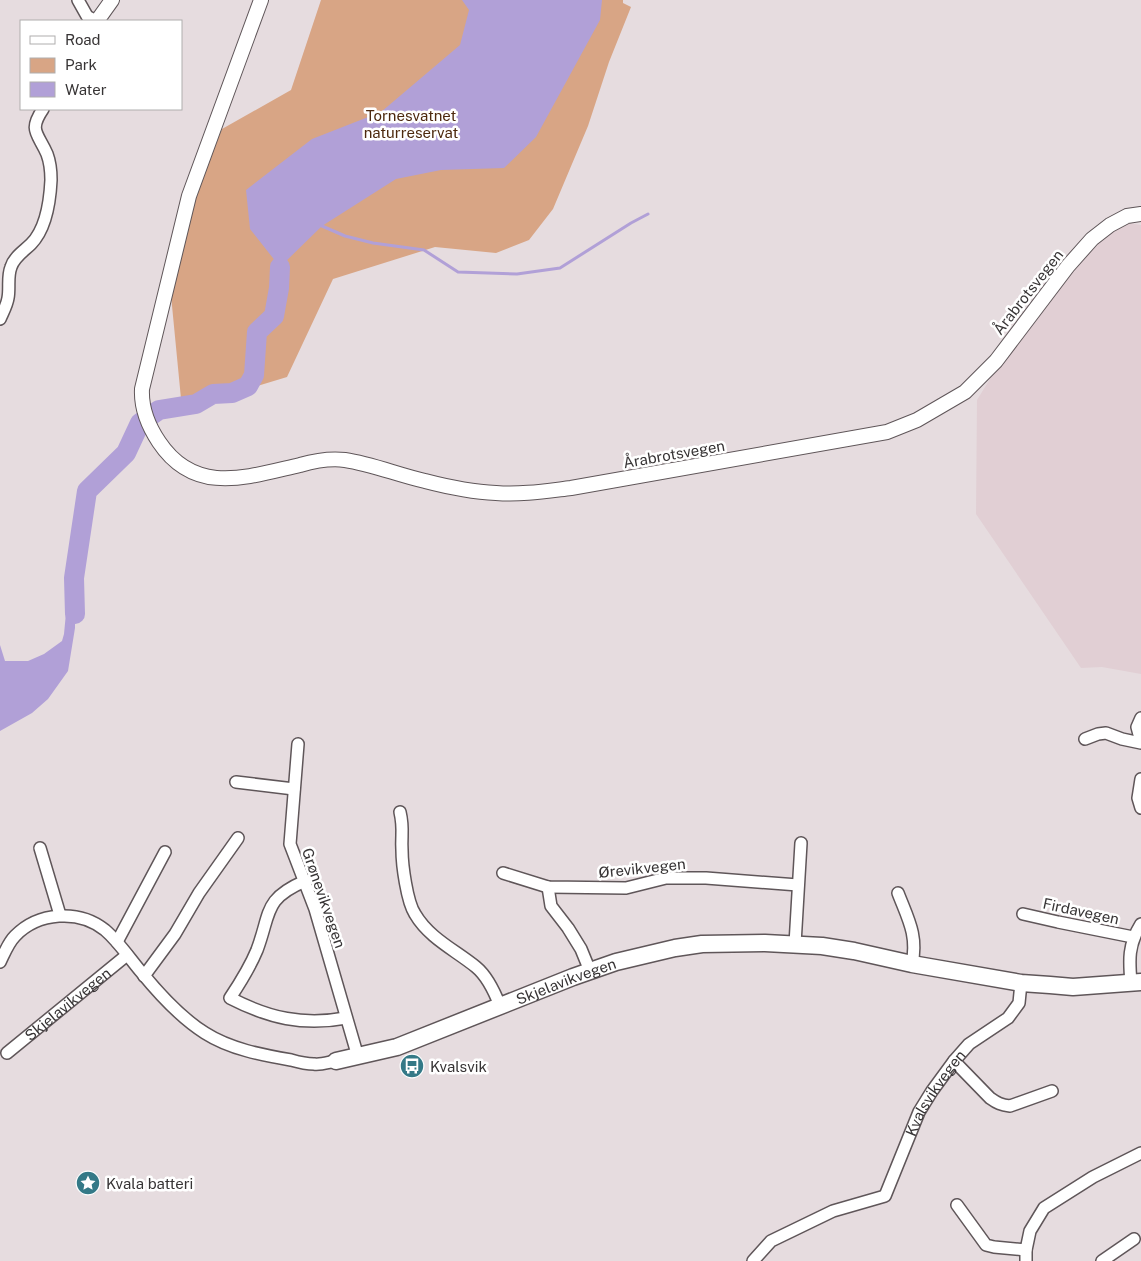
<svg xmlns="http://www.w3.org/2000/svg" width="1141" height="1261" font-family="'Public Sans',sans-serif">
<style>
.built{fill:#e1cfd4}
.green{fill:#d8a585}
.water{fill:#b1a0d7}
.lines{fill:none;stroke-linecap:round;stroke-linejoin:round}
.stream{stroke:#b1a0d7;stroke-width:3}
.river{stroke:#b1a0d7;stroke-width:20}
.minor-casing{stroke:#5f5659;stroke-width:14}
.tertiary-casing{stroke:#5f5659;stroke-width:16}
.secondary-casing{stroke:#5f5659;stroke-width:19}
.minor{stroke:#fff;stroke-width:11}
.tertiary{stroke:#fff;stroke-width:14}
.secondary{stroke:#fff;stroke-width:16}
.labels{text-anchor:middle;dominant-baseline:central;stroke-width:5;stroke-linejoin:round;paint-order:stroke}
.park-label{font-size:15px;fill:#4d290e;stroke:#fff}
.street-label{font-size:15px;fill:#373435;stroke:#fff}
.poi-label{font-size:15px;fill:#373435;stroke:#fff;text-anchor:start}
</style>
<rect width="100%" height="100%" fill="#e6dcdf"/>
<path class="built" d="M 1123,222 L 1141,225 L 1141,674 L 1102,667 L 1081,668 L 976,514 L 977,400 L 1022,327 L 1066,267 Z"/>
<path class="green" d="M 321,0 L 623,0 L 623,3 L 631,7 L 609,62 L 588,126 L 553,209 L 529,240 L 496,253 L 435,247 L 333,279 L 287,377 L 182,409 L 170,285 L 189,202 L 222,129 L 291,90 Z"/>
<path class="water" d="M 462,0 L 602,0 L 600,20 L 536,137 L 504,168 L 441,170 L 396,179 L 322,226 L 280,267 L 250,229 L 246,190 L 312,139 L 381,112 L 460,45 L 469,10 Z
M 66,613 L 75,614 L 75,628 L 68,671 L 48,699 L 32,713 L 0,731 L 0,645 L 5,661 L 28,661 L 44,654 L 62,641 L 64,634 Z"/>
<g class="lines">
<path class="stream" d="M 322,226 L 345,236 L 373,243 L 424,250 L 458,272 L 517,274 L 560,268 L 631,223 L 648,214"/>
<path class="river" d="M 75,614 L 74,578 L 87,491 L 126,453 L 140,423 L 159,410 L 196,404 L 213,394 L 232,393 L 248,386 L 254,375 L 257,332 L 274,316 L 279,288 L 280,267"/>
<g class="minor-casing">
<g id="minor">
<path d="M 78,0 L 87,16 L 96,21"/>
<path d="M 0,319 C 3,312 7,305 8,298 C 10,288 7,277 11,267 C 14,257 24,251 31,244 C 46,229 50,201 51,180 C 51,171 50,162 47,154 C 38,133 28,131 43,109"/>
<path d="M 1141,718 L 1137,727 L 1141,742"/>
<path d="M 1085,739 L 1098,734 L 1106,733 L 1122,739 L 1141,743"/>
<path d="M 298,744 L 290,844 L 315,909 L 358,1057"/>
<path d="M 1141,779 L 1138,798 L 1141,808"/>
<path d="M 236,782 L 294,789"/>
<path d="M 400,812 C 404,829 401,835 402,850 C 402,865 407,902 415,914 C 429,938 455,950 476,967 C 487,976 495,993 500,1006"/>
<path d="M 40,848 L 60,915"/>
<path d="M 503,873 L 548,887 L 626,888 L 666,878 L 706,878 L 798,885"/>
<path d="M 305,881 C 263,899 271,913 257,950 C 250,967 240,983 230,998 C 269,1018 303,1026 346,1018"/>
<path d="M 548,887 L 551,906 L 568,928 L 581,949 L 590,971"/>
<path d="M 898,893 C 908,919 918,935 912,964"/>
<path d="M 1023,914 L 1058,922 L 1133,937"/>
<path d="M 117,942 L 165,852"/>
<path d="M 795,944 L 801,843"/>
<path d="M 0,962 C 4,954 8,943 15,936 C 38,912 79,909 105,930 C 119,942 130,959 142,973 C 160,995 181,1018 205,1033 C 230,1049 262,1055 291,1060 C 298,1062 306,1064 314,1064 C 321,1065 329,1062 336,1061"/>
<path d="M 144,976 L 175,934 L 199,893 L 238,838"/>
<path d="M 1131,983 C 1129,960 1128,945 1141,924"/>
<path id="s1" d="M 7,1053 L 127,955"/>
<path d="M 954,1061 L 990,1098 C 997,1103 1001,1105 1010,1106 L 1052,1091"/>
<path d="M 957,1205 L 986,1245 L 994,1247 L 1026,1250"/>
<path id="s2" d="M 753,1261 L 771,1241 L 833,1211 L 885,1196 L 919,1112 L 932,1091 L 954,1061 L 969,1044 L 1008,1018 L 1019,1003 L 1021,983"/>
<path d="M 1026,1261 L 1026,1250 L 1030,1231 L 1044,1208 L 1093,1177 L 1141,1153"/>
<path d="M 1102,1261 L 1134,1239"/>
</g>
</g>
<g class="tertiary-casing">
<path id="tertiary" d="M 261,0 L 189,196 L 142,389 C 141,408 149,427 159,442 C 195,496 247,477 300,465 C 314,461 330,458 345,460 C 372,464 398,475 425,481 C 448,487 472,492 496,493 C 521,495 546,491 571,488 L 887,432 L 917,420 L 965,392 L 996,361 L 1068,266 L 1092,239 L 1110,225 L 1127,216 L 1141,214
M 97,21 L 112,0"/>
</g>
<g class="secondary-casing">
<g id="secondary">
<path id="s3" d="M 336,1061 L 397,1047 L 573,977 L 616,962 L 675,948 L 702,944 L 765,943 L 822,946 L 854,951 L 912,964 L 1021,983 L 1050,985 L 1073,987 L 1141,982"/>
</g>
</g>
<use href="#minor" class="minor"/>
<use href="#tertiary" class="tertiary"/>
<use href="#secondary" class="secondary"/>
</g>
<defs>
<g id="bus-disc" transform="scale(1.25)"><circle r="9.5" fill="#347987" stroke="#fff"/><path d="M-5-6H5V4H4V6H2V4H-2V6H-4V4H-5ZM-3.5-4V0h7V-4ZM-3.5 1.2v1.5H-2V1.2ZM2 1.2v1.5H3.5V1.2Z" fill="#fff"/></g>
<g id="sight-disc" transform="scale(1.25)"><circle r="9.5" fill="#347987" stroke="#fff"/><path d="M0-6L1.8-2.2L6-1.7L2.9 1.2L3.7 5.4L0 3.3L-3.7 5.4L-2.9 1.2L-6-1.7L-1.8-2.2Z" fill="#fff"/></g>
</defs>
<g fill-rule="evenodd">
<use href="#bus-disc" x="412" y="1066"/>
<use href="#sight-disc" x="88" y="1183"/>
</g>
<g class="labels">
<g class="park-label">
<text x="411" y="115">Tornesvatnet<tspan x="411" dy="17">naturreservat</tspan></text>
</g>
<g class="street-label">
<text transform="translate(1028 292) rotate(-52)">Årabrotsvegen</text>
<text transform="translate(674 454) rotate(-10)">Årabrotsvegen</text>
<text transform="translate(642 868) rotate(-6)">Ørevikvegen</text>
<text transform="translate(324 898) rotate(71)">Grønevikvegen</text>
<text transform="translate(1081 911) rotate(12)">Firdavegen</text>
<text stroke="none"><textPath href="#s3" startOffset="244">Skjelavikvegen</textPath></text>
<text stroke="none"><textPath href="#s1" startOffset="78">Skjelavikvegen</textPath></text>
<text stroke="none"><textPath href="#s2" startOffset="265">Kvalsvikvegen</textPath></text>
</g>
<g class="poi-label">
<text x="430" y="1066">Kvalsvik</text>
<text x="106" y="1183">Kvala batteri</text>
</g>
</g>
<rect x="20" y="20" width="162" height="90" fill="#ffffff" stroke="#afaeae"/>
<rect x="30" y="36" width="25" height="8" fill="#ffffff" stroke="#afaeae"/>
<text x="65" y="45" font-size="15" fill="#373435">Road</text>
<rect x="30" y="58" width="25" height="15" fill="#d8a585" stroke="#afaeae"/>
<text x="65" y="70" font-size="15" fill="#373435">Park</text>
<rect x="30" y="82" width="25" height="15" fill="#b1a0d7" stroke="#afaeae"/>
<text x="65" y="95" font-size="15" fill="#373435">Water</text>
</svg>
